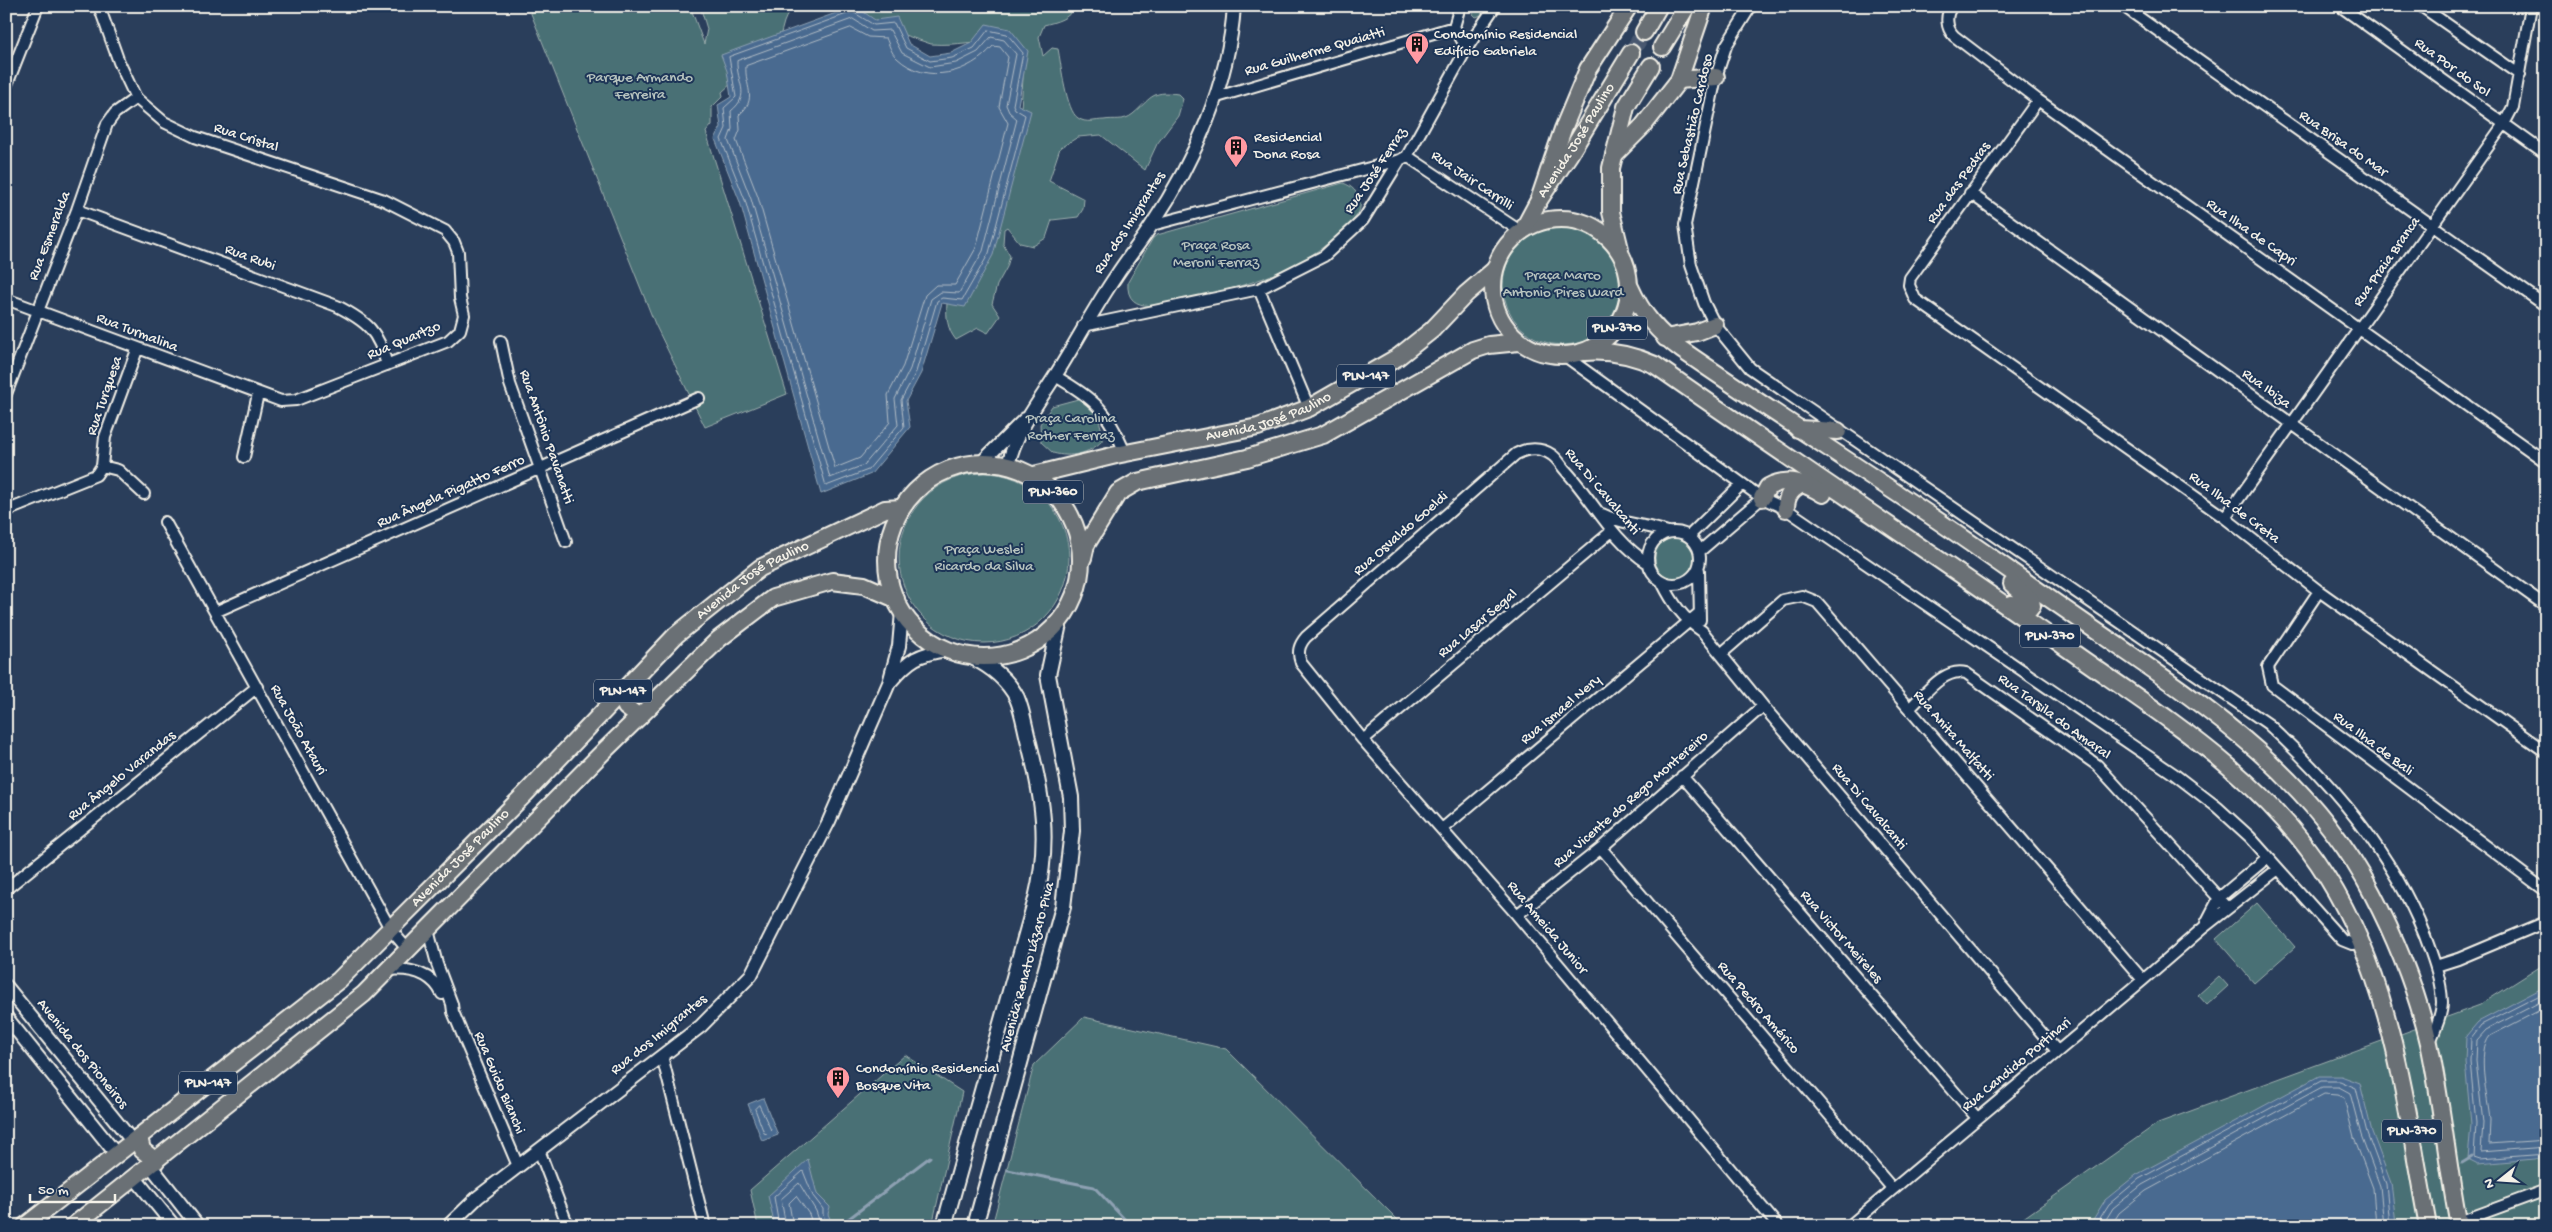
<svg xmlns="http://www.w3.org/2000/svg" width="2552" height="1232" font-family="'Gochi Hand',sans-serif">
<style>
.green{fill:#486f74;stroke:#9eb0ae}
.water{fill:#4a6b90;stroke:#8ea1b3}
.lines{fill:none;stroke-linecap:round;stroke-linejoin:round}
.shore{stroke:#b0bbc5;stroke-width:1}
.stream{stroke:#8ea1b3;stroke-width:3}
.primary-tunnel{stroke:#485970;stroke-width:16;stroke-dasharray:16 8;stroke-linecap:butt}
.minor-casing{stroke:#f4f1e8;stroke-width:14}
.tertiary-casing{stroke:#f4f1e8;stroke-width:16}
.secondary-casing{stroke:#f4f1e8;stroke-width:18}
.primary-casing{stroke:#f4f1e8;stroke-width:20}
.minor{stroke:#1d3557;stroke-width:10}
.tertiary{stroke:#1d3557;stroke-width:12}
.secondary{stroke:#1d3557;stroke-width:14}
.primary{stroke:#6a7074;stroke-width:16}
.labels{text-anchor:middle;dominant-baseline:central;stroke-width:4;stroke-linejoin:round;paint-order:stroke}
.shield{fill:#1d3557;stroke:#b4b9bc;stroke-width:1}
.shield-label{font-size:14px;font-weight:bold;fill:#f4f1e8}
.poi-label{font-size:15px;fill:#f4f1e8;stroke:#1d3557;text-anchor:start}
.street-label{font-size:15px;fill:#f4f1e8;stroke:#1d3557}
.park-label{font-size:15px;fill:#b8c4bf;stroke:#1d3557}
</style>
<rect width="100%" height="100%" fill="#2a3e5b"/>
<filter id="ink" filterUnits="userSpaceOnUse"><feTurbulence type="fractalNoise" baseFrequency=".02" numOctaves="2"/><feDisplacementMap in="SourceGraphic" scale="10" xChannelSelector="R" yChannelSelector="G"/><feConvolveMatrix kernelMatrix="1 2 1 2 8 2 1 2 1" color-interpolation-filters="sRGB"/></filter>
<g filter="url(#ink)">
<path class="green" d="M 528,6 L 690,6 L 704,44 L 707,29 L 700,6 L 791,6 L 784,22 L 779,40 L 722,92 L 723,96 L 712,107 L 712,125 L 706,132 L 787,394 L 705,427 L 655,324 Z
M 834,6 L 1074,6 C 1071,19 1055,22 1044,25 L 1039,37 L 1043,56 L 1052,48 L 1058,49 C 1061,63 1066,111 1078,118 C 1086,124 1095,120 1104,120 C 1115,118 1123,122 1133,114 C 1151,99 1150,90 1178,94 L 1183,99 L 1178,116 L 1157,144 L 1145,170 L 1101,135 L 1078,137 L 1060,148 L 1049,181 L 1084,199 L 1083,209 L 1078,217 L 1052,220 L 1046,238 L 1033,246 L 1020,243 L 1007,227 L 1004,229 L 1003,244 L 1010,256 L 1007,267 L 997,285 L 992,304 L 1000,316 L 988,333 L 978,328 L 956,340 C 947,329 946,317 947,303 L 1019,139 L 1024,63 L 1006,39 C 981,40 955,46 931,44 L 839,13 Z
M 1475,6 L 1491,6 L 1484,14 L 1476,17 L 1473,14 Z
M 1343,183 C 1352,186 1358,192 1360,202 C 1362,213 1353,220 1346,227 C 1305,270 1244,287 1188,299 C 1168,303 1125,318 1128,282 L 1153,238 L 1157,235 Z
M1503 285a60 60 0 1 1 120 0a60 60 0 1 1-120 0Z
M 1078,399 C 1094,410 1103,420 1102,441 C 1089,454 1070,458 1053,453 L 1041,442 L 1040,424 L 1052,406 Z
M899 558a85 85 0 1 1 170 0a85 85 0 1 1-170 0Z
M1655 558a20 20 0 1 1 40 0a20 20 0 1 1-40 0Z
M 2257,903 L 2295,947 L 2254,983 L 2216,939 Z
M 2546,963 L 2546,1226 L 2012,1226 L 2158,1123 L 2480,1005 Z
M 2219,976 L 2228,986 L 2207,1005 L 2198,995 Z
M 1084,1017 L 1226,1049 L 1404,1226 L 992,1226 L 1034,1065 Z
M 905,1055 L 962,1092 L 932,1226 L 758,1226 L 750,1190 Z"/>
<path class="water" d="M 855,6 L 875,20 L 897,17 L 909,44 L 930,56 L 951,53 L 971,43 L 986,24 L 1010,29 L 1028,51 L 1018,105 L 1031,111 L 993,255 L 965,307 L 942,303 L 921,373 L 906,401 L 910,427 L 871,474 L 821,494 L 740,202 L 715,139 L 721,127 L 718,105 L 731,97 L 727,71 L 721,55 Z
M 2546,986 L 2546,1158 L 2478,1164 L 2468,1159 L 2471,1124 L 2465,1062 L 2466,1036 L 2478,1022 Z
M 2319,1076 L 2341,1076 L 2360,1083 L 2372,1132 L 2391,1183 L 2396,1223 L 2394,1226 L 2089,1226 L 2105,1200 L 2136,1175 Z
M 763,1098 L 778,1135 L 762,1141 L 748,1104 Z
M 808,1159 L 817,1194 L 830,1207 L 828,1214 L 833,1226 L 775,1226 L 768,1196 Z"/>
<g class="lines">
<path class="shore" d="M 853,12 L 874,25 L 894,23 L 906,48 L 930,61 L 952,58 L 974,48 L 988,30 L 1007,34 L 1023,53 L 1013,105 L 1015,109 L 1025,115 L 989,253 L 962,300 L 942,298 L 937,301 L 916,372 L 901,400 L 904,427 L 868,470 L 826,486 L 745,200 L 721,139 L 726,128 L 724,108 L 736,97 L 729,57 Z
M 853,19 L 872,31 L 890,30 L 902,53 L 930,67 L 956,63 L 978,52 L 991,37 L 1004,40 L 1016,54 L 1006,105 L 1009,112 L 1017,119 L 983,251 L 959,293 L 941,292 L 931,299 L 910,369 L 895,399 L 898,425 L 864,465 L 830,478 L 751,199 L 728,140 L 732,129 L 731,111 C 752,94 736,83 737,61 Z
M 851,28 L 868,37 L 886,38 C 889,44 891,53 897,58 C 927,86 970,73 993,46 L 1000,47 L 1008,57 L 999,107 L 1008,123 L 976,248 L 955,285 L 936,285 L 925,295 L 903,366 L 888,395 L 890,422 L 860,458 L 835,468 L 758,197 L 736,140 L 740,130 L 739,115 C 759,98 744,86 746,66 Z
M 2546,992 L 2481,1025 L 2471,1038 L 2470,1061 L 2476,1123 L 2474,1157 L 2480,1159 L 2546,1154
M 2546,999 L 2486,1030 L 2477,1040 L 2476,1061 L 2483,1123 L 2481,1152 L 2546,1147
M 2546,1007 L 2490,1036 C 2476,1052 2488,1099 2490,1120 C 2490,1128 2489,1136 2489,1144 L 2546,1140
M 759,1105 L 771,1130 L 767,1134 L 764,1133 L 755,1109 Z
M 779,1226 L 774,1197 L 803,1171 L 813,1196 L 823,1209 L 823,1215 L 828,1226
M 786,1226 L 781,1199 L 799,1183 L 816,1211 L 821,1226
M 793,1226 L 789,1203 L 796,1196 L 809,1214 L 813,1226
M 2095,1226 L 2109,1204 L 2139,1179 L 2321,1081 L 2340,1081 L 2356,1088 L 2367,1133 L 2386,1184 L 2390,1226
M 2102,1226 L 2113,1208 L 2142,1185 L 2322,1087 L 2339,1087 L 2350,1093 L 2361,1135 L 2380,1186 L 2384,1226
M 2111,1226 L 2119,1213 L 2146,1191 L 2324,1094 L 2337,1095 L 2344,1098 L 2354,1138 L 2373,1188 L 2376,1226"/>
<path class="stream" d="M 2462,1163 L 2472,1157
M 1008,1170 L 1094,1187 L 1131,1226
M 839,1226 L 930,1157"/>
<path class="primary-tunnel" d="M 1631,53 L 1644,32"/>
<g class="minor-casing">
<path id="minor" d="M 1751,6 L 1726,46 L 1716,77 L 1685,225 L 1691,265 L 1704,303 L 1715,325 L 1750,368 L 2268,724 C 2333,784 2392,853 2425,936 C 2433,958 2441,978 2442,1002 C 2442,1015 2435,1030 2430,1042
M 1952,6 C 1945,15 1946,28 1954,36 L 2038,100 L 2546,462
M 2123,6 L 2546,306
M 2340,6 L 2546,154
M 2421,6 L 2520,75
M 1454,27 L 1460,6
M 6,87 L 38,6
M 1217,97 L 1454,27 L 1467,48
M 2038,100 L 1910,278 L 1909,285 L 1915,299 L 2225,518 L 2319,591 L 2546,752
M 1407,156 L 1520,231
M 1970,193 L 2546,606
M 77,210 L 337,306 C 368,322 378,331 387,365
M 1152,225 L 1400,160
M 1259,289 L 1309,408
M 6,299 L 281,401 L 296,400 L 448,341 L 460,330 L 464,315 L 460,298 L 458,252 L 454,242 L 445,231 L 384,200 L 195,137 L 164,122 L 136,98 L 119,62 L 99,6
M 1083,326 L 1259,289 L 1324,256 L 1363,220 L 1400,160 L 1407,156 L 1467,48 L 1495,6
M 501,341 L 510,384 L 566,542
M 1565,356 L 1762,498 L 1786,509 L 2174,774 L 2217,807 L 2250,837 L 2342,940 L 2352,944 L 2362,943
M 1055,376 C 1095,399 1108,411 1125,453
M 6,394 L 77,210 L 107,124 L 115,113 L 136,98
M 244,457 L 258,394
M 102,466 L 118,470 L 144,494
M 6,511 L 96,475 L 102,466 L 105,437 L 137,350
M 1602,514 C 1623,525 1646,524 1668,532
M 2225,518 L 2504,124 L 2513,107 L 2531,6
M 165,522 L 391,930 L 408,950
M1648 558a26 26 0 1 1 52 0a26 26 0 1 1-52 0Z
M 1689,536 L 1742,484
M 1700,551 L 1762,498
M 1648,563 C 1613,541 1594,502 1567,472 C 1562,467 1558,459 1552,455 C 1541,447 1527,448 1516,454 L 1306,637 C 1299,645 1297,652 1301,663 L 1363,740 L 1517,915 L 1778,1226
M 1699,570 L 1700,620
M 1662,582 C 1672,602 1683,619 1702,631 L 1763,706 L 2057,1051
M 2319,591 L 2268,667 L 2272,685 L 2546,891
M 215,612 L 699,398
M 1721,654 L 1783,600 L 1802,596 L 1817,602 L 2143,980
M 1910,708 C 1925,694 1944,667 1966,673 L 2097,765 L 2228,908
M 1363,740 L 1612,531
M 1682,776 L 1977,1118
M 1442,829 L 1698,614
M 1601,848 L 1892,1188
M 6,889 L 257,687
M 1517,915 L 1601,848 L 1763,706
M 2206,923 L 2219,898 L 2268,857
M 428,930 L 437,964 L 452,1004 L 453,1012 L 518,1166
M 2436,966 L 2458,959 L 2546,922
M 388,970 C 410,968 432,973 442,994
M 662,1056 L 705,1226
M 539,1150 L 568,1226
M 2459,1222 L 2546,1190
M 1849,1226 L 2143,980 L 2203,928 L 2278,869"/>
</g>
<g class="tertiary-casing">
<path id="tertiary" d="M 982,462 L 1025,419
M 1008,466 C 1015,432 1037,405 1055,376 C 1076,343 1094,308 1116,276 C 1127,259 1140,243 1151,226 C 1194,162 1229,84 1234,6
M 891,681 C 910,659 918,654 947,650
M 6,986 L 133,1142
M 6,1017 L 117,1155
M 150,1165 L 198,1226
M 135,1178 L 174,1226
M 448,1226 L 478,1197 L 701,1026 L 751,975 L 829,821 L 889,683 L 899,646 L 902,612"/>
</g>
<g class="secondary-casing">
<path id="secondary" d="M 944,1226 L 1036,899 C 1050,841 1043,799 1029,743 C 1025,729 1023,712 1017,698 C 1008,680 990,666 972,657
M 975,1226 L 1063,907 L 1072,831 L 1071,797 L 1048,675 L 1059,624"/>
</g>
<g class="primary-casing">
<g id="primary">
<path d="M 1644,32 L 1659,6"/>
<path d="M 1662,47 L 1687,6"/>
<path d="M 1679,80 L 1716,77"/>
<path d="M 1614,155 L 1643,126 L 1679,80 L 1704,6"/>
<path d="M 1539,200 L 1563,129 L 1588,69 L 1629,6"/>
<circle cx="1561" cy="287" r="68"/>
<path id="s1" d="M 1524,228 L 1539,200 L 1569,155 L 1631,53"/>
<path d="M 1620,249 L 1611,212 L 1611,168 L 1626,107 L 1651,66"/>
<path d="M 1630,287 C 1642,314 1658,333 1682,350 C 1760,404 1840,455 1919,508 C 1969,541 2017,576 2066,610 C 2183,692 2304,763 2372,893 C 2396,939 2417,991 2429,1043 C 2442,1103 2447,1165 2459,1226"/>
<path d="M 1665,338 L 1697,332 L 1715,325"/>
<path d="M 1585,352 C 1610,350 1632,355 1655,365 C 1792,461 1932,553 2068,649 C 2161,715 2265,777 2327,877 C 2394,984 2405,1105 2428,1226"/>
<path d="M 1798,429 L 1838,431"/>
<circle cx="984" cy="560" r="97"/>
<path id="s2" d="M 1034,475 L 1116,455 L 1258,427 L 1309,408 L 1398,357 L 1432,330 L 1466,294 L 1494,270"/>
<path d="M 1762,498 L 1768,487 C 1789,476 1804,483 1823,494"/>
<path d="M 1786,509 C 1786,495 1792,488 1805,483"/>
<path d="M 1083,558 L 1086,545 L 1118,493 L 1137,482 L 1247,458 L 1323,435 L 1473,350 L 1489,345 L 1519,342"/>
<path d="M 2012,604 L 2022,611 L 2029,610 L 2032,606 L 2031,600 L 2012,584"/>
<path d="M 620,694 L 626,707 L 639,717"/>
<path d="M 139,1137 L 142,1150 L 156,1161"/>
<path id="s3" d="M 25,1226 L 339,980 L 525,794 L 676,635 L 760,568 L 885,509 L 901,508"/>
<path d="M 73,1226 L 364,994 L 603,752 L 719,639 L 773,598 L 832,581 L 864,585 L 896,599"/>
</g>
</g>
<use href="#minor" class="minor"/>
<use href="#tertiary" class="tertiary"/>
<use href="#secondary" class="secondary"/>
<use href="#primary" class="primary"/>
</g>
</g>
<defs>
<g id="building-pin" transform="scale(1.25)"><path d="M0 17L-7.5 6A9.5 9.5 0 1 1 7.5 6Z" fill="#ff9aa2" stroke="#1d3557"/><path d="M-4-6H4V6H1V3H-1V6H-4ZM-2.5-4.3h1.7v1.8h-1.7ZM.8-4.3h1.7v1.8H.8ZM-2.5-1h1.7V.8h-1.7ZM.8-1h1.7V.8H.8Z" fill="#111"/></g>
</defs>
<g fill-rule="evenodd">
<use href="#building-pin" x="1417" y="44"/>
<use href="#building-pin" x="1236" y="147"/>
<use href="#building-pin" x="838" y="1078"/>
</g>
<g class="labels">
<g class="shield">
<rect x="1587" y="316.5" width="60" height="23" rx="4"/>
<rect x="1337" y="364.5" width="58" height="23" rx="4"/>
<rect x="1023" y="480.5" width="60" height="23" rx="4"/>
<rect x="2020" y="624.5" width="60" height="23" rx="4"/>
<rect x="594" y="679.5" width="58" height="23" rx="4"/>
<rect x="179" y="1071.5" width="58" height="23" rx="4"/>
<rect x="2382" y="1119.5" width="60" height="23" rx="4"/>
</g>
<g class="shield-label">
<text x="1617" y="328">PLN-370</text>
<text x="1366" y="376">PLN-147</text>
<text x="1053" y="492">PLN-360</text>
<text x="2050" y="636">PLN-370</text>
<text x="623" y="691">PLN-147</text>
<text x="208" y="1083">PLN-147</text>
<text x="2412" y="1131">PLN-370</text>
</g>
<g class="poi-label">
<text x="1434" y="35">Condomínio Residencial<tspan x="1434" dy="17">Edifício Gabriela</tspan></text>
<text x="1254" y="138">Residencial<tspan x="1254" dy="17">Dona Rosa</tspan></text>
<text x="856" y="1069">Condomínio Residencial<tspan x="856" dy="17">Bosque Vita</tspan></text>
</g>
<g class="street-label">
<text transform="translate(1315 52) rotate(-16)">Rua Guilherme Quaiatti</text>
<text transform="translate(2452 68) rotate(36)">Rua Por do Sol</text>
<text transform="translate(1693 124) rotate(-77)">Rua Sebastião Cardoso</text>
<text transform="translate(246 138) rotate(18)">Rua Cristal</text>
<text stroke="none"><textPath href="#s1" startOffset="102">Avenida José Paulino</textPath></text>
<text transform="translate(2343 144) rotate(35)">Rua Brisa do Mar</text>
<text transform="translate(1376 171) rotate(-56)">Rua José Ferraz</text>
<text transform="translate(1472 181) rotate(34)">Rua Jair Carrilli</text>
<text transform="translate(1959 183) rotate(-54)">Rua das Pedras</text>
<text transform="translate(1130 223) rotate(-57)">Rua dos Imigrantes</text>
<text transform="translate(2251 233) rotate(35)">Rua Ilha de Capri</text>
<text transform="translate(50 236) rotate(-69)">Rua Esmeralda</text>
<text transform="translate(250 258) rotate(20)">Rua Rubi</text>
<text transform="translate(2387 262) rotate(-55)">Rua Praia Branca</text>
<text transform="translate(137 333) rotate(21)">Rua Turmalina</text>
<text transform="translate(404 341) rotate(-23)">Rua Quartzo</text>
<text transform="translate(2266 389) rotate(36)">Rua Ibiza</text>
<text transform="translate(105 396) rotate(-71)">Rua Turquesa</text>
<text stroke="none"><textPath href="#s2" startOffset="242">Avenida José Paulino</textPath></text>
<text transform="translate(546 437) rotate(71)">Rua Antônio Pavanatti</text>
<text transform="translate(451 492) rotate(-24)">Rua Ângela Pigatto Ferro</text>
<text transform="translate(1602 492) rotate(50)">Rua Di Cavalcanti</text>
<text transform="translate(2234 508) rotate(37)">Rua Ilha de Creta</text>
<text transform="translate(1401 534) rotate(-41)">Rua Osvaldo Goeldi</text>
<text stroke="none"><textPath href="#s3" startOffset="976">Avenida José Paulino</textPath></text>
<text transform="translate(1478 624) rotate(-40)">Rua Lasar Segal</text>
<text transform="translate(1561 710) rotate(-40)">Rua Ismael Nery</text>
<text transform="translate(2054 717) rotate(36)">Rua Tarsila do Amaral</text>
<text transform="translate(298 730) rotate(61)">Rua João Atauri</text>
<text transform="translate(1953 736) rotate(49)">Rua Anita Malfatti</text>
<text transform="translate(2373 744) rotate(37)">Rua Ilha de Bali</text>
<text transform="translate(122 776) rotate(-39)">Rua Ângelo Varandas</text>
<text transform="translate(1631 800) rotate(-41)">Rua Vicente do Rego Montereiro</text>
<text transform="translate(1869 807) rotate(50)">Rua Di Cavalcanti</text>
<text stroke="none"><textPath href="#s3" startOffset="571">Avenida José Paulino</textPath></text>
<text transform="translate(1547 928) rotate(50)">Rua Ameida Junior</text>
<text transform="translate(1841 937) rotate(49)">Rua Victor Meireles</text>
<text transform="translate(1028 967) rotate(-75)">Avenida Renato Lázaro Piva</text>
<text transform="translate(1758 1008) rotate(49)">Rua Pedro Américo</text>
<text transform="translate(659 1035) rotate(-39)">Rua dos Imigrantes</text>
<text transform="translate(82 1054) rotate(51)">Avenida dos Pioneiros</text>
<text transform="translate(2017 1065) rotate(-40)">Rua Candido Portinari</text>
<text transform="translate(499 1083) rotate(67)">Rua Guido Bianchi</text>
</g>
<g class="park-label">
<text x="640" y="78">Parque Armando<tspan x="640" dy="17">Ferreira</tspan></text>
<text x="1216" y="246">Praça Rosa<tspan x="1216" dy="17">Meroni Ferraz</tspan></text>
<text x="1563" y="276">Praça Marco<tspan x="1563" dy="17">Antonio Pires Ward</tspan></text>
<text x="1071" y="419">Praça Carolina<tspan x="1071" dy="17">Rother Ferraz</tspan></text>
<text x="984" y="550">Praça Weslei<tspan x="984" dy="17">Ricardo da Silva</tspan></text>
</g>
</g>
<rect width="2552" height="1232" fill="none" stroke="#1d3557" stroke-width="25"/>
<rect x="12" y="12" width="2527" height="1207" fill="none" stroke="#f4f1e8" stroke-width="2" filter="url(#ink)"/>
<g transform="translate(2500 1180) rotate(253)" stroke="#1d3557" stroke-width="4" paint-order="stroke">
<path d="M0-4L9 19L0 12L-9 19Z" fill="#f4f1e8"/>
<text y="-8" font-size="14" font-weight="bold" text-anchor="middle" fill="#f4f1e8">N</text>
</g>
<path d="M30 1194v8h85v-8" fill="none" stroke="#f4f1e8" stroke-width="2.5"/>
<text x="38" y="1194" font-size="15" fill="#f4f1e8" stroke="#1d3557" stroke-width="4" paint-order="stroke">50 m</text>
</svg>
